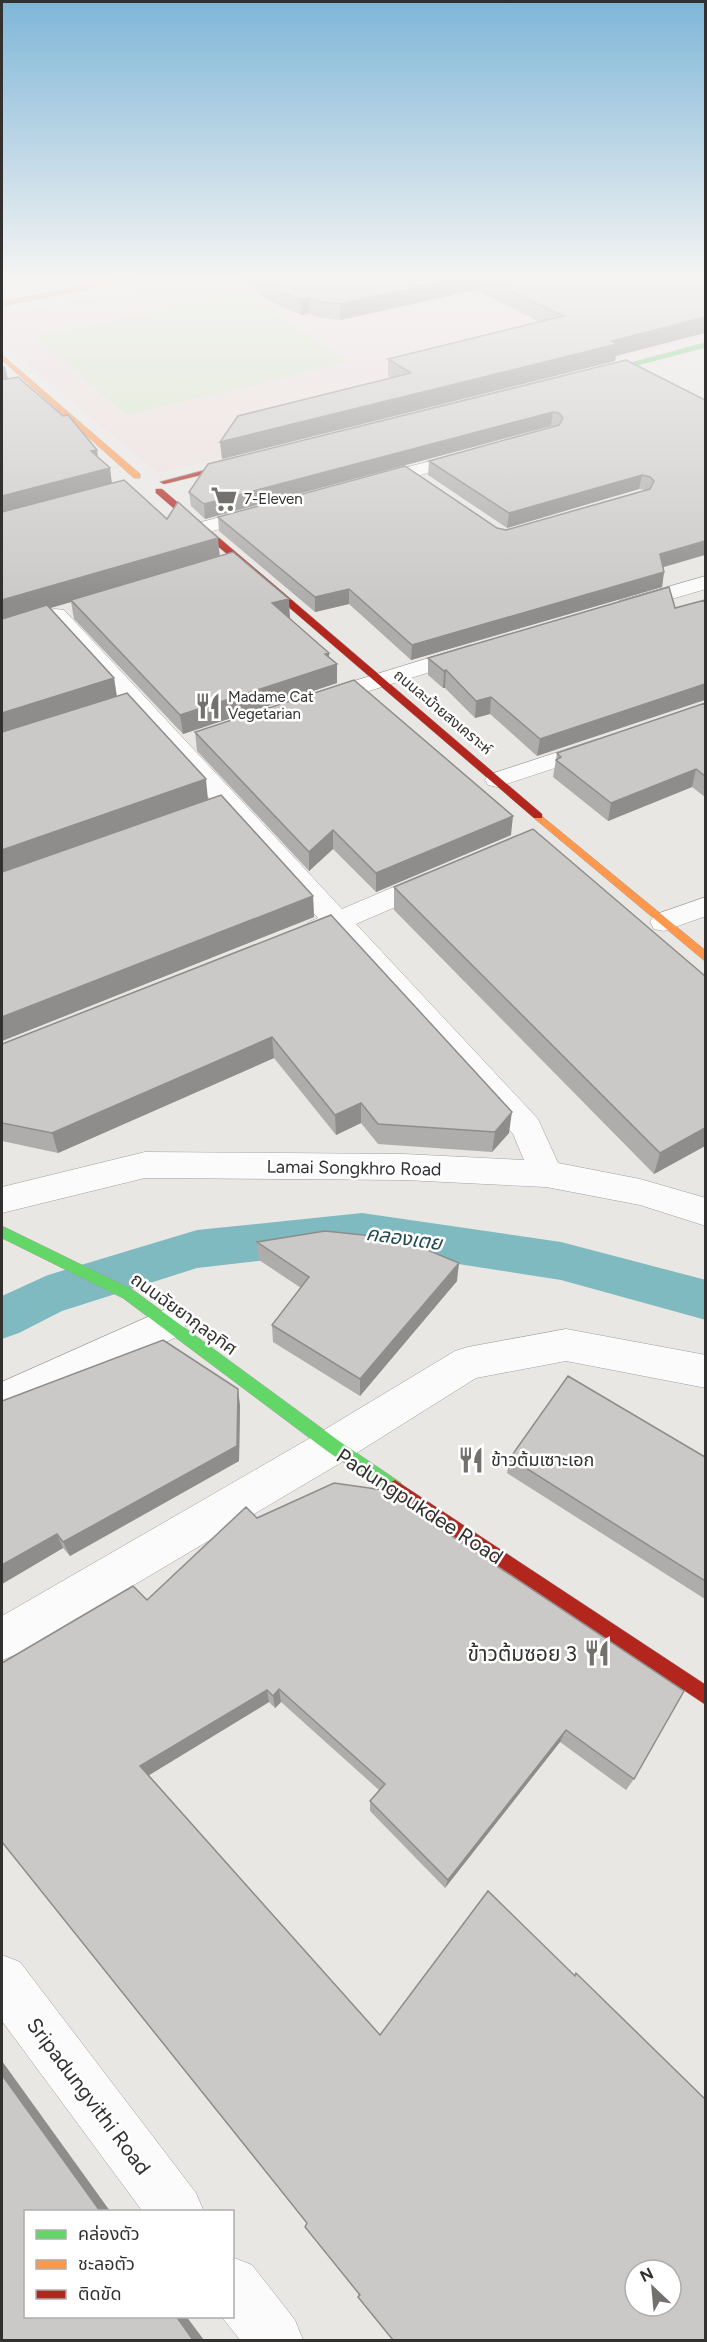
<svg xmlns="http://www.w3.org/2000/svg" width="707" height="2342" font-family="Figtree,'Noto Sans Thai',sans-serif">
<style>
.education{fill:#eddede}
.green{fill:#d7e4c8}
.lines{fill:none;stroke-linecap:round;stroke-linejoin:round}
.canal{fill:#7fbac1;fill-rule:evenodd}
.street-casing{stroke:#a09f9c;stroke-width:1}
.fast-casing{stroke:#a09f9c;stroke-width:1}
.slow-casing{stroke:#a09f9c;stroke-width:1}
.jam-casing{stroke:#a09f9c;stroke-width:1}
.street{fill:#fcfbfb;fill-rule:evenodd}
.fast{fill:#63d668;fill-rule:evenodd}
.slow{fill:#ff974d;fill-rule:evenodd}
.jam{fill:#b3261e;fill-rule:evenodd}
.wall{fill:#afadab}
.shaded-wall{fill:#8e8d8b}
.building{fill:#cbc9c7;stroke:#8e8d8b;stroke-width:1.5;fill-rule:evenodd}
.labels{text-anchor:middle;dominant-baseline:central;stroke-width:5;stroke-linejoin:round;paint-order:stroke}
.far-poi-label{font-size:15px;fill:#32312f;stroke:#fff;text-anchor:start}
.far-street-label{font-size:15px;fill:#32312f;stroke:#fff}
.street-label{font-size:18px;fill:#32312f;stroke:#fff}
.poi-label{font-size:18px;fill:#32312f;stroke:#fff;text-anchor:start}
.water-label{font-size:20px;font-style:italic;fill:#224a4f;stroke:#fff}
.near-street-label{font-size:21px;fill:#32312f;stroke:#fff}
.near-poi-label{font-size:21px;fill:#32312f;stroke:#fff;text-anchor:end}
</style>
<rect width="100%" height="100%" fill="#e9e7e4"/>
<path class="education" d="M 2,274 L 95,274 L 2,292 Z
M 210,274 L 634,274 L 705,329 L 706,337 L 158,473 L 2,344 L 2,316 Z"/>
<path class="green" d="M 243,294 L 350,362 L 127,415 L 34,337 Z"/>
<g class="lines">
<path class="canal" d="M 362,1213 L 561,1242 L 706,1280 L 706,1320 L 561,1280 L 362,1249 L 197,1268 L 62,1311 L 19,1333 L 2,1339 L 2,1296 L 48,1275 L 197,1230 Z"/>
<g class="street-casing">
<path id="street" d="M 692,274 L 706,274 L 706,279 L 699,281 L 706,284 L 706,294 L 678,280 L 680,277 Z
M 471,450 L 477,451 L 480,455 L 477,459 L 371,489 L 364,487 L 362,483 L 364,479 Z
M 263,506 L 270,508 L 273,512 L 270,516 L 201,534 L 194,532 L 191,528 L 194,524 Z
M 706,576 L 706,589 L 627,612 L 619,611 L 616,606 L 619,601 Z
M 56,609 L 64,610 L 342,909 L 424,874 L 434,871 L 444,874 L 447,880 L 444,886 L 356,924 L 538,1119 L 558,1163 L 640,1179 L 706,1198 L 706,1226 L 640,1205 L 546,1187 L 404,1180 L 145,1178 L 2,1213 L 2,1187 L 145,1152 L 404,1154 L 524,1160 L 513,1134 L 333,934 L 319,938 L 309,936 L 305,929 L 309,922 L 318,918 L 48,620 L 45,615 L 48,610 Z
M 471,645 L 479,647 L 482,652 L 479,657 L 320,706 L 312,704 L 308,699 L 312,694 Z
M 598,739 L 607,741 L 610,746 L 607,751 L 497,787 L 488,785 L 485,780 L 488,775 Z
M 706,897 L 706,916 L 664,931 L 654,929 L 650,922 L 654,915 Z
M 168,1308 L 181,1313 L 186,1324 L 181,1335 L 2,1417 L 2,1382 Z
M 566,1329 L 706,1355 L 706,1388 L 566,1361 L 476,1378 L 347,1459 L 17,1654 L 2,1660 L 2,1616 L 319,1433 L 455,1351 L 468,1347 Z
M 2,1955 L 20,1962 L 196,2193 L 204,2212 L 143,2212 L 2,2021 Z
M 232,2257 L 252,2265 L 295,2320 L 303,2340 L 240,2340 L 221,2316 L 232,2316 Z"/>
</g>
<g class="fast-casing">
<path id="fast" d="M 706,343 L 706,347 L 591,377 L 588,375 Z
M 2,1226 L 133,1290 L 339,1441 L 401,1483 L 403,1488 L 401,1493 L 395,1496 L 389,1493 L 327,1451 L 123,1298 L 2,1238 Z"/>
</g>
<g class="slow-casing">
<path id="slow" d="M 148,274 L 160,274 L 2,306 L 2,302 Z
M 2,355 L 140,474 L 140,478 L 134,478 L 2,360 Z
M 538,813 L 706,951 L 706,962 L 534,818 L 533,816 Z"/>
</g>
<g class="jam-casing">
<path id="jam" d="M 247,459 L 251,461 L 250,463 L 164,484 L 160,482 Z
M 156,489 L 162,489 L 542,814 L 542,818 L 534,818 L 156,493 Z
M 395,1480 L 706,1685 L 706,1705 L 389,1493 L 387,1488 L 389,1483 Z"/>
</g>
<use href="#street" class="street"/>
<use href="#fast" class="fast"/>
<use href="#slow" class="slow"/>
<use href="#jam" class="jam"/>
</g>
<path class="wall" d="M 237,274 L 696,274 L 616,356 L 615,361 L 222,459 L 391,378 L 388,376 L 388,359 L 540,322 L 476,290 L 340,320 L 316,317 L 310,313 L 301,315 L 272,302 L 258,293 L 254,286 Z
M 626,360 L 705,400 L 663,567 L 664,572 L 662,587 L 411,660 L 349,604 L 315,612 L 219,531 L 218,517 L 497,528 L 506,530 L 645,490 L 639,489 L 507,528 L 428,475 L 429,461 L 555,426 L 551,426 L 205,519 L 191,506 L 189,492 Z
M 8,379 L 110,468 L 112,483 L 167,519 L 220,556 L 290,618 L 329,657 L 337,683 L 183,734 L 74,619 L 71,602 L 50,608 L 114,678 L 117,696 L 208,800 L 313,896 L 314,917 L 2,1041 Z
M 669,587 L 537,756 L 490,714 L 475,718 L 445,688 L 443,688 L 428,675 L 428,658 Z
M 705,703 L 705,797 L 692,787 L 608,821 L 553,777 L 557,753 Z
M 195,732 L 511,835 L 376,892 L 333,849 L 309,871 L 197,751 Z
M 394,887 L 705,1146 L 654,1174 L 394,910 Z
M 331,915 L 509,1133 L 492,1152 L 378,1144 L 361,1123 L 336,1135 L 274,1058 L 58,1153 L 2,1141 L 2,1044 Z
M 257,1242 L 457,1281 L 360,1396 L 273,1342 L 272,1325 L 301,1288 L 259,1260 Z
M 2,1401 L 240,1405 L 239,1461 L 70,1556 L 63,1548 L 2,1584 Z
M 705,1457 L 705,1599 L 507,1473 L 510,1458 Z
M 334,1483 L 634,1779 L 626,1790 L 560,1742 L 445,1888 L 370,1811 L 370,1801 L 379,1790 L 281,1702 L 275,1708 L 269,1702 L 149,1775 L 380,2035 L 574,1975 L 576,1973 L 358,2297 L 358,2292 L 307,2223 L 2,1842 L 147,1600 L 257,1518 Z"/>
<path class="shaded-wall" d="M 478,275 L 476,290 L 340,320 L 340,304 Z
M 310,297 L 310,313 L 301,315 L 300,299 Z
M 705,317 L 705,333 L 616,356 L 615,361 L 222,459 L 220,442 Z
M 5,366 L 9,384 L 2,386 L 2,367 Z
M 553,412 L 551,426 L 205,519 L 204,504 Z
M 97,450 L 100,469 L 91,451 Z
M 110,468 L 112,487 L 2,517 L 2,496 Z
M 642,475 L 639,489 L 507,528 L 509,513 Z
M 218,538 L 220,558 L 71,600 L 71,602 L 2,622 L 2,600 Z
M 705,541 L 705,555 L 657,569 L 660,554 Z
M 664,572 L 662,587 L 411,660 L 412,645 Z
M 349,589 L 349,604 L 315,612 L 315,597 Z
M 289,599 L 290,618 L 273,622 L 272,603 Z
M 329,653 L 329,667 L 337,664 L 337,683 L 183,734 L 180,715 Z
M 446,670 L 445,688 L 443,688 L 444,671 Z
M 114,678 L 117,699 L 2,736 L 2,713 Z
M 705,684 L 705,700 L 537,756 L 540,739 Z
M 491,697 L 490,714 L 475,718 L 476,701 Z
M 696,769 L 692,787 L 608,821 L 611,803 Z
M 206,779 L 208,800 L 2,874 L 2,850 Z
M 513,816 L 511,835 L 376,892 L 376,873 Z
M 333,830 L 333,849 L 309,871 L 309,852 Z
M 313,896 L 314,917 L 2,1041 L 2,1017 Z
M 272,1037 L 274,1058 L 58,1153 L 52,1133 Z
M 361,1103 L 361,1123 L 336,1135 L 335,1115 Z
M 512,1112 L 509,1133 L 492,1152 L 495,1132 Z
M 705,1128 L 705,1146 L 654,1174 L 660,1153 Z
M 459,1263 L 457,1281 L 360,1396 L 360,1379 Z
M 238,1389 L 240,1405 L 239,1461 L 70,1556 L 63,1542 Z
M 57,1534 L 63,1548 L 2,1584 L 2,1565 Z
M 279,1689 L 281,1702 L 275,1708 L 273,1696 Z
M 267,1690 L 269,1702 L 146,1777 L 140,1766 Z
M 566,1730 L 560,1742 L 445,1888 L 448,1880 Z
M 2,2061 L 110,2211 L 100,2211 L 2,2075 Z
M 176,2316 L 186,2316 L 204,2340 L 193,2340 Z"/>
<path class="building" d="M 256,274 L 696,274 L 705,279 L 705,317 L 612,341 L 617,344 L 220,442 L 238,416 L 411,373 L 388,359 L 563,316 L 478,275 L 340,304 L 316,301 L 310,297 L 300,299 L 271,287 L 257,277 Z
M 626,360 L 705,400 L 705,541 L 660,554 L 664,572 L 412,645 L 349,589 L 315,597 L 218,517 L 405,466 L 497,528 L 506,530 L 650,489 L 654,481 L 650,477 L 642,475 L 509,513 L 429,461 L 559,425 L 563,418 L 559,413 L 553,412 L 204,504 L 189,492 L 208,464 Z
M 18,377 L 63,416 L 68,415 L 97,450 L 91,451 L 110,468 L 2,496 L 2,380 Z
M 124,480 L 167,519 L 178,502 L 218,538 L 2,600 L 2,512 Z
M 233,552 L 289,599 L 272,603 L 329,653 L 325,654 L 337,664 L 180,715 L 71,600 Z
M 669,587 L 675,608 L 705,600 L 705,684 L 540,739 L 491,697 L 476,701 L 446,670 L 444,671 L 428,658 Z
M 47,605 L 114,678 L 2,713 L 2,619 Z
M 354,680 L 513,816 L 376,873 L 333,830 L 309,852 L 195,732 Z
M 127,693 L 206,779 L 2,850 L 2,732 Z
M 705,703 L 705,776 L 696,769 L 611,803 L 556,760 L 561,757 L 557,753 Z
M 221,795 L 313,896 L 2,1017 L 2,872 Z
M 533,829 L 705,976 L 705,1128 L 660,1153 L 394,887 Z
M 331,915 L 512,1112 L 495,1132 L 378,1124 L 361,1103 L 335,1115 L 272,1037 L 52,1133 L 2,1123 L 2,1044 Z
M 325,1231 L 401,1239 L 459,1263 L 360,1379 L 272,1325 L 309,1277 L 257,1242 Z
M 163,1340 L 238,1389 L 237,1446 L 63,1542 L 57,1534 L 2,1565 L 2,1401 Z
M 568,1376 L 705,1457 L 705,1581 L 510,1458 Z
M 334,1483 L 383,1490 L 684,1691 L 634,1779 L 566,1730 L 448,1880 L 370,1801 L 385,1784 L 279,1689 L 273,1696 L 267,1690 L 140,1766 L 380,2035 L 488,1891 L 575,1976 L 576,1973 L 705,2099 L 705,2340 L 393,2340 L 358,2297 L 360,2295 L 305,2227 L 307,2223 L 2,1842 L 2,1663 L 133,1586 L 147,1600 L 246,1507 L 257,1518 ZM 635,2270 L 671,2270 L 671,2306 L 635,2306 Z
M 2,2075 L 100,2211 L 26,2211 L 26,2316 L 176,2316 L 193,2340 L 2,2340 Z"/>
<linearGradient id="sky" x2="0" y2="1"><stop stop-color="#7eb6d8"/><stop offset="0.46" stop-color="#f5f4f3"/><stop offset="1" stop-color="#f5f4f3" stop-opacity="0"/></linearGradient>
<rect width="707" height="602" fill="url(#sky)"/>
<defs>
<g id="supermarket-bare" transform="scale(2.07)"><path d="M-6-5.5h2.5l.6 2H6L4.5 2H-2.5L-4.4-4H-6ZM-1.5 3.2a1.3 1.3 0 1 0 .1 0ZM3 3.2a1.3 1.3 0 1 0 .1 0Z" fill="#72716e" stroke="#fff" stroke-width="2.5" paint-order="stroke"/></g>
<g id="restaurant-bare" transform="scale(2.07)"><path d="M-5-6h1v4h1v-4h1v4h1v-4h1v5L-1.5 .5V6h-2V.5L-5-1ZM5-6V6H3V1.5H1.5Q1.5-4 5-6Z" fill="#72716e" stroke="#fff" stroke-width="2.5" paint-order="stroke"/></g>
</defs>
<g fill-rule="evenodd">
<use href="#supermarket-bare" x="224" y="499"/>
<use href="#restaurant-bare" x="208" y="706"/>
<use href="#restaurant-bare" x="471" y="1460"/>
<use href="#restaurant-bare" x="597" y="1653"/>
</g>
<g class="labels">
<g class="far-poi-label">
<text x="244" y="499">7-Eleven</text>
<text x="228" y="697">Madame Cat<tspan x="228" dy="17">Vegetarian</tspan></text>
</g>
<g class="far-street-label">
<text transform="translate(443 712) rotate(40)">ถนนละม้ายสงเคราะห์</text>
</g>
<g class="street-label">
<text transform="translate(354 1168) rotate(1)">Lamai Songkhro Road</text>
<text transform="translate(184 1314) rotate(36)">ถนนฉัยยากุลอุทิศ</text>
</g>
<g class="poi-label">
<text x="491" y="1460">ข้าวต้มเซาะเอก</text>
</g>
<g class="water-label">
<text transform="translate(404 1238) rotate(8)">คลองเตย</text>
</g>
<g class="near-street-label">
<text transform="translate(420 1506) rotate(33)">Padungpukdee Road</text>
<text transform="translate(89 2096) rotate(53)">Sripadungvithi Road</text>
</g>
<g class="near-poi-label">
<text x="577" y="1653">ข้าวต้มซอย 3</text>
</g>
</g>
<rect width="707" height="2342" fill="none" stroke="#32312f" stroke-width="6"/>
<rect x="24" y="2210" width="210" height="108" fill="#ffffff" stroke="#adadac" stroke-width="1.5"/>
<rect x="36" y="2230" width="30" height="9" fill="#63d668" stroke="#adadac" stroke-width="1.5"/>
<text x="78" y="2240" font-size="18" fill="#32312f">คล่องตัว</text>
<rect x="36" y="2260" width="30" height="9" fill="#ff974d" stroke="#adadac" stroke-width="1.5"/>
<text x="78" y="2270" font-size="18" fill="#32312f">ชะลอตัว</text>
<rect x="36" y="2290" width="30" height="9" fill="#b3261e" stroke="#adadac" stroke-width="1.5"/>
<text x="78" y="2300" font-size="18" fill="#32312f">ติดขัด</text>
<g transform="translate(653 2288) rotate(334)"><circle r="28" fill="#ffffff" stroke="#adadac" stroke-width="1.5"/>
<path d="M0-4.5L10 22L0 15L-10 22Z" fill="#72716e"/>
<text y="-9" font-size="16" font-weight="bold" text-anchor="middle" fill="#32312f">N</text>
</g>
</svg>
